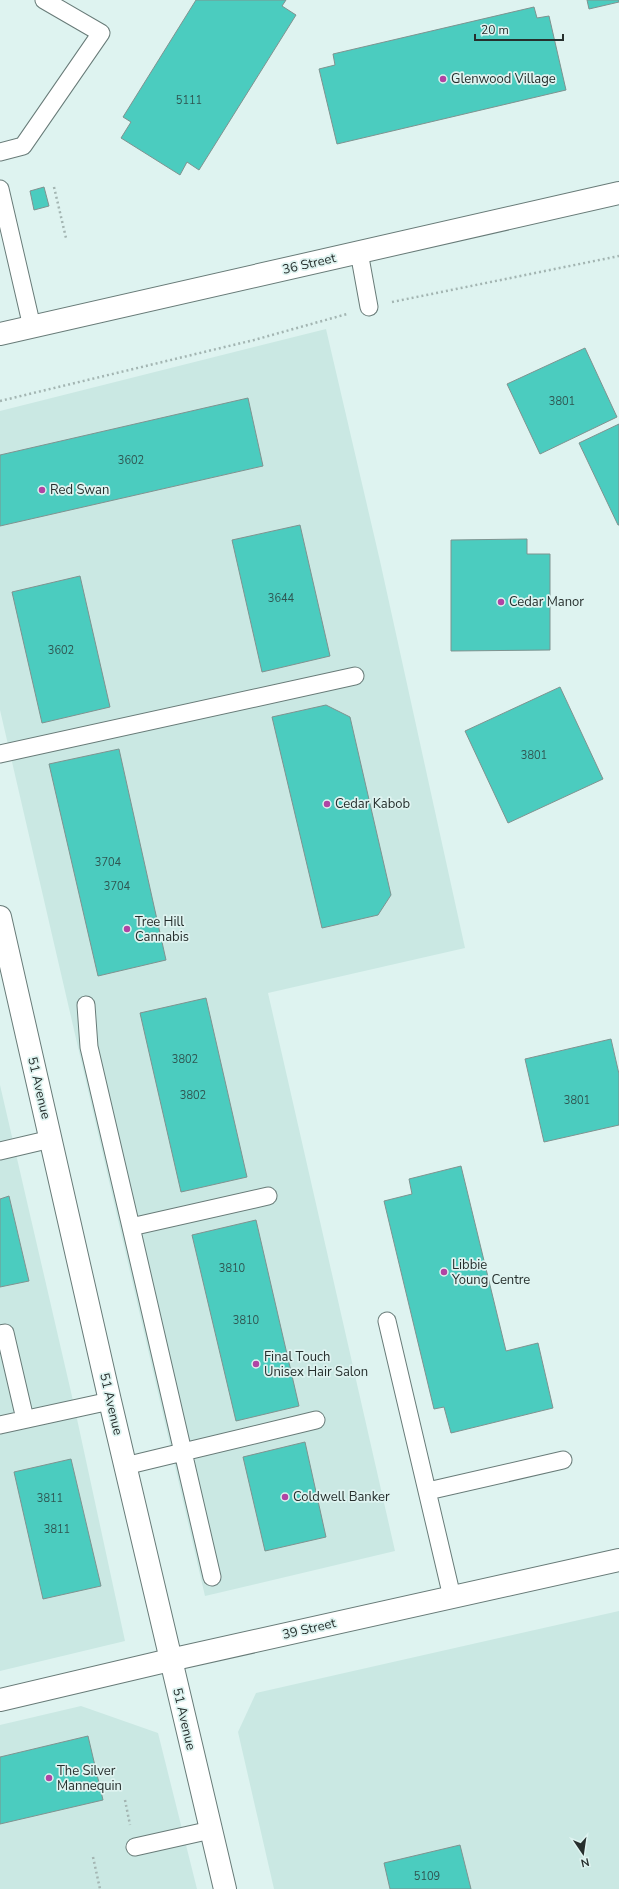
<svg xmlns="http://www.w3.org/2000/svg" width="619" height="1889" font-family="'Nunito Sans',sans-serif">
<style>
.built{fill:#cae8e3}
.building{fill:#4bccbf;stroke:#7f9390}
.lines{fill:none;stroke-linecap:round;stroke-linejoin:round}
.service-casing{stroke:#687b78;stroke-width:19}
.minor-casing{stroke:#687b78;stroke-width:24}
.tertiary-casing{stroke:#687b78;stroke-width:24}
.path{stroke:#a3b5b2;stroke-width:2.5;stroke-dasharray:2 3;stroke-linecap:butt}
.service{stroke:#fff;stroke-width:17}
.minor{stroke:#fff;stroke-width:22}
.tertiary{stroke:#fff;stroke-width:22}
.poi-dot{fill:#b044a4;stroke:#def3f0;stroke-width:1.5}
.labels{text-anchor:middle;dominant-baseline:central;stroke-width:3.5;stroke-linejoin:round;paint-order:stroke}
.number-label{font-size:11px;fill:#2f5652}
.poi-label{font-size:13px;fill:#262f2d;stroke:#def3f0;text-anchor:start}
.street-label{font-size:13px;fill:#262f2d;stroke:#def3f0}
</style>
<rect width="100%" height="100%" fill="#def3f0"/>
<path class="built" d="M 326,329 L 380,561 L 465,948 L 268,993 L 395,1551 L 205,1596 L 0,710 L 0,411 Z
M 0,1085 L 74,1405 L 125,1641 L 0,1671 Z
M 619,1611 L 619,1889 L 274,1889 L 238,1732 L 256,1693 Z
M 81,1706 L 158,1733 L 197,1889 L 0,1889 L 0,1725 Z"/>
<path class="building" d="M 196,0 L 286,0 L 282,6 L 296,15 L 199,170 L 187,162 L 180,175 L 121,138 L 131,122 L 123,117 Z
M 587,0 L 619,0 L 619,2 L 589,9 Z
M 534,7 L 537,18 L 549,16 L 566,90 L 337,144 L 319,69 L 335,65 L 333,54 Z
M 44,187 L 49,206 L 34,210 L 30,191 Z
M 585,348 L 617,417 L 540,454 L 507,384 Z
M 248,398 L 263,466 L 0,526 L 0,455 Z
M 619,424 L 619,525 L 618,525 L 579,443 Z
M 300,525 L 330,656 L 262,672 L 232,540 Z
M 527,539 L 527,554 L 550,554 L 550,650 L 451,651 L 451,540 Z
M 80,576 L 110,707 L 42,723 L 12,592 Z
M 560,687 L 603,779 L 508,823 L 465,731 Z
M 326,705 L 350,717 L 391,895 L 378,915 L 322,928 L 272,717 Z
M 119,749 L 166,960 L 98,976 L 49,764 Z
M 206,998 L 247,1177 L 181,1192 L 140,1013 Z
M 611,1039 L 619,1074 L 619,1125 L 544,1142 L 525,1059 Z
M 461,1166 L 506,1351 L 538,1343 L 553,1408 L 451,1433 L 444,1407 L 434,1409 L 384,1201 L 412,1194 L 409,1179 Z
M 9,1196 L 29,1281 L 0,1287 L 0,1199 Z
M 256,1220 L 299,1406 L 236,1421 L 192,1235 Z
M 305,1442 L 326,1537 L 265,1551 L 243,1457 Z
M 71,1459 L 101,1586 L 43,1599 L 14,1472 Z
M 88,1736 L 103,1800 L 0,1824 L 0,1757 Z
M 460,1845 L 471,1889 L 390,1889 L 384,1863 Z"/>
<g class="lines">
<g class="service-casing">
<path id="service" d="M 0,152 L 23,146 L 101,33 L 44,0
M 0,189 L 32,327
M 359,252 L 369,307
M 0,754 L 355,676
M 86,1005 L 89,1047 L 131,1227
M 0,1151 L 51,1139
M 387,1321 L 452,1597
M 0,1334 L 5,1333 L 25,1419
M 0,1425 L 110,1401
M 125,1466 L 183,1452 L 131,1227 L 268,1196
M 428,1491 L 563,1460
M 212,1577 L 183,1452 L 316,1420
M 135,1847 L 211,1830"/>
</g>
<g class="minor-casing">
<path id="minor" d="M 0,917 L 110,1401 L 225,1889"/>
</g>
<g class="tertiary-casing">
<path id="tertiary" d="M 0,334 L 619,193
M 0,1700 L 170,1660 L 619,1560"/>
</g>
<path class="path" d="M 54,187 L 66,238
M 392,302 L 619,256
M 0,401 L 254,340 L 347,314
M 125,1800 L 130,1825
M 93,1857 L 100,1889"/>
<use href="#service" class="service"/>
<use href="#minor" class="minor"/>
<use href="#tertiary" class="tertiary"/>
</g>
<g class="poi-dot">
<circle cx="443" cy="79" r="4"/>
<circle cx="42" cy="490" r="4"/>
<circle cx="501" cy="602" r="4"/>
<circle cx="327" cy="804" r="4"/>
<circle cx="127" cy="929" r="4"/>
<circle cx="444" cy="1272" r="4"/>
<circle cx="256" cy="1364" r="4"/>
<circle cx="285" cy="1497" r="4"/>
<circle cx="49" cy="1778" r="4"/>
</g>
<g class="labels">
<g class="number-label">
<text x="189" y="100">5111</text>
<text x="562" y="401">3801</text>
<text x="131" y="460">3602</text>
<text x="281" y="598">3644</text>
<text x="61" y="650">3602</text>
<text x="534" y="755">3801</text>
<text x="108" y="862">3704</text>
<text x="117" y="886">3704</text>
<text x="185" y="1059">3802</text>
<text x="193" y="1095">3802</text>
<text x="577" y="1100">3801</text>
<text x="232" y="1268">3810</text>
<text x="246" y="1320">3810</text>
<text x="50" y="1498">3811</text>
<text x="57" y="1529">3811</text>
<text x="427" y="1876">5109</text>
</g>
<g class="poi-label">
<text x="451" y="79">Glenwood Village</text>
<text x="50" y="490">Red Swan</text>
<text x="509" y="602">Cedar Manor</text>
<text x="335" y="804">Cedar Kabob</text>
<text x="135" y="922">Tree Hill<tspan x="135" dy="15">Cannabis</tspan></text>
<text x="452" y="1265">Libbie<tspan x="452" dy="15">Young Centre</tspan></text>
<text x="264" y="1357">Final Touch<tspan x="264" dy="15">Unisex Hair Salon</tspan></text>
<text x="293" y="1497">Coldwell Banker</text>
<text x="57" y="1771">The Silver<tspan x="57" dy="15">Mannequin</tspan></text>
</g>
<g class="street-label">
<text transform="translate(309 264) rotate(-13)">36 Street</text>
<text transform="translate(39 1088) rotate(77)">51 Avenue</text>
<text transform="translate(111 1404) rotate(77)">51 Avenue</text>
<text transform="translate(309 1629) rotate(-13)">39 Street</text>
<text transform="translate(184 1719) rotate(77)">51 Avenue</text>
</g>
</g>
<g transform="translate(583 1853) rotate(167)" stroke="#def3f0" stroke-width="3" paint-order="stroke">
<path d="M0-3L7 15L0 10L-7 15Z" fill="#262f2d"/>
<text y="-6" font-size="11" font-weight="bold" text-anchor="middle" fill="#262f2d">N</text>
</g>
<path d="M475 34v6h88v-6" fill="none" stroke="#262f2d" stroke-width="2"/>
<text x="481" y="34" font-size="12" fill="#262f2d" stroke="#def3f0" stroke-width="3" paint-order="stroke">20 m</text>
</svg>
